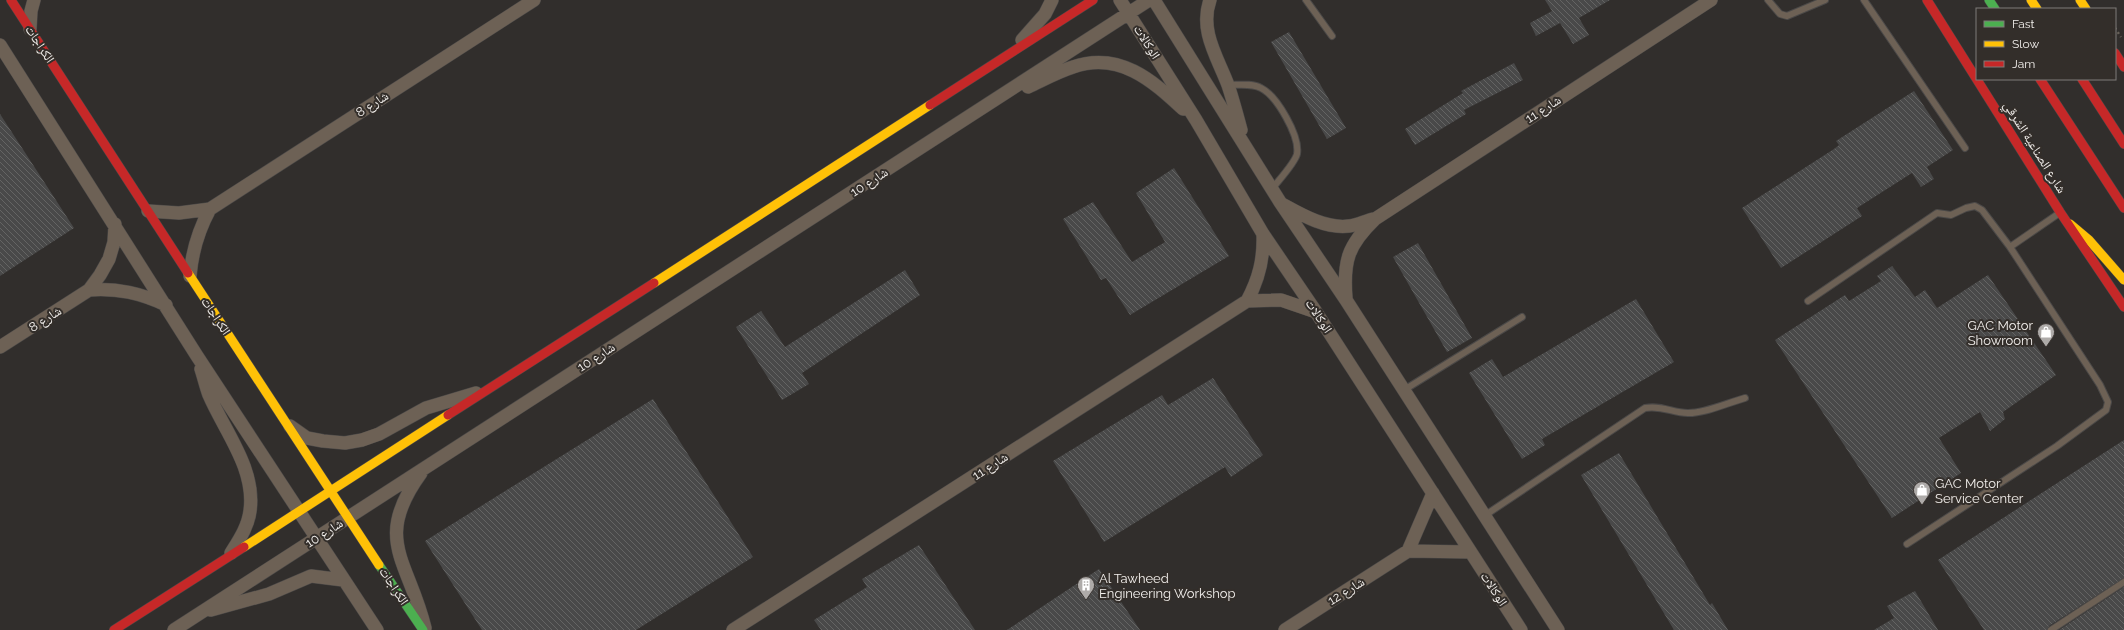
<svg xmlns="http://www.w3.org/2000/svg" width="2124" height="630" font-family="Raleway,'Noto Naskh Arabic',sans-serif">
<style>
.building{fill:url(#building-back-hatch)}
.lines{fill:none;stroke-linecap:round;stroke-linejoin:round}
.lane-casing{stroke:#4b4948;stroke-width:8}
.street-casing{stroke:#4b4948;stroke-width:14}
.fast-casing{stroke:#4b4948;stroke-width:10}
.slow-casing{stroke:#4b4948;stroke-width:10}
.jam-casing{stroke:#4b4948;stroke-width:10}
.path{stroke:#676058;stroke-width:2.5;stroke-dasharray:2 3;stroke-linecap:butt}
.lane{stroke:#6d6155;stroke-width:6}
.street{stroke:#6d6155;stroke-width:13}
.fast{stroke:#4caf50;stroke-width:9}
.slow{stroke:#ffc107;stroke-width:9}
.jam{stroke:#c62828;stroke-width:9}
.labels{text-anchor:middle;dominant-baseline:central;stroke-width:4;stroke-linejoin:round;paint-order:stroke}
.street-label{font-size:13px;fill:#f2efec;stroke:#332e2a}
.poi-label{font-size:13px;fill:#f2efec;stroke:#332e2a;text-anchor:start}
</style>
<defs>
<pattern id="building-back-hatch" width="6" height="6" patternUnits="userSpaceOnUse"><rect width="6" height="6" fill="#494949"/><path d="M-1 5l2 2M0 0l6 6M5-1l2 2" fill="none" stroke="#646463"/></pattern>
</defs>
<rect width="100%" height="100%" fill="#312e2c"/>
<path class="building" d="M 1545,0 L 1610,0 L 1579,18 L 1589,35 L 1573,44 L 1560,23 L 1536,36 L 1530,23 L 1552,11 Z
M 1289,32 L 1346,128 L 1327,139 L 1271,42 Z
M 1514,63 L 1523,80 L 1464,110 L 1466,114 L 1415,145 L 1405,129 L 1463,93 L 1461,91 Z
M 1914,91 L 1953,150 L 1927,167 L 1934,179 L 1921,187 L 1912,173 L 1857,208 L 1862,216 L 1781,268 L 1742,208 L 1834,149 L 1839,145 L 1836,141 Z
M 0,114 L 74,228 L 0,276 Z
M 1174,168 L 1229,256 L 1130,315 L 1106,278 L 1101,280 L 1063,219 L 1093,202 L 1132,262 L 1165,242 L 1136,193 Z
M 1418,243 L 1472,338 L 1447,352 L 1393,257 Z
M 1892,266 L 1915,297 L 1925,290 L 1937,308 L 1988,275 L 2056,375 L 2003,412 L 2005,419 L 1990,431 L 1980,412 L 1939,438 L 1961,473 L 1892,518 L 1775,340 L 1845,295 L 1849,301 L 1881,281 L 1877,276 Z
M 905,270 L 920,295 L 802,373 L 809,384 L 782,400 L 736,327 L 761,311 L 785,347 Z
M 1636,299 L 1674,362 L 1542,439 L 1545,445 L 1522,459 L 1469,373 L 1492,359 L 1503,377 Z
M 1213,378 L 1263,455 L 1231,477 L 1225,467 L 1104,542 L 1053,461 L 1162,395 L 1168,405 Z
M 653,399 L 753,557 L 636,630 L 482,630 L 425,541 Z
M 2124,440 L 2124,578 L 2049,626 L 2047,630 L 1984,630 L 1938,560 Z
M 1619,453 L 1710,605 L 1712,603 L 1728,630 L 1674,630 L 1581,475 Z
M 919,545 L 975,630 L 821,630 L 814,620 L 867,587 L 862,579 Z
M 1099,569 L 1140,630 L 1007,630 Z
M 2124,587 L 2124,630 L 2059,630 Z
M 1915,591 L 1938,630 L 1874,630 L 1894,618 L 1887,606 Z"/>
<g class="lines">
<g class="lane-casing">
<path id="lane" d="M 1306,0 L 1332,36
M 1768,0 L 1780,14 L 1787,16 L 1825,0
M 1864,0 L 1965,148
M 1228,85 C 1239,85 1252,83 1261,88 C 1277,96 1300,136 1297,154 C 1295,163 1278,181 1272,189
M 1808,301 L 1937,213 L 1951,215 L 1966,208 L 1975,206 L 1982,210 L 2010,247
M 1404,390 L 1522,317
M 1484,516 L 1645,408 C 1663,405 1672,413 1688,413 C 1706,413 1727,403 1745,398
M 1907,544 L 2057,446 L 2106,410 L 2108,402 L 2100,385 L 2010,247 L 2058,214
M 2051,630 L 2124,582"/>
</g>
<g class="street-casing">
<path id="street" d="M 1120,0 L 1196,120 L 1263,234 L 1316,312 L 1521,630
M 1154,0 L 1280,202 L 1346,300 L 1558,630
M 1210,0 C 1199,31 1218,58 1228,85 C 1233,100 1237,115 1241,130
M 30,29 L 31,11 L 34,0
M 1022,40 L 1045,14 L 1052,0
M 0,45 L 197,356 L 377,630
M 1028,87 C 1043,80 1057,72 1073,67 C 1119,51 1152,80 1183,109
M 1282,204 C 1302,215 1326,229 1349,226 C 1357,225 1365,221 1373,219
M 148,211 L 179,213 L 210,209 L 534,0
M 190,276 C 192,251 198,231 210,209
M 89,290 C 118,288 140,293 166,305
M 1346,298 C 1343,261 1348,245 1375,219 L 1711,0
M 1247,301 C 1259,279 1264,259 1263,234
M 0,347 L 89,290 L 100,275 L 109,259 L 114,242 L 115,224
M 201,369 C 204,378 206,387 209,395 C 225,432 256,469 250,511 C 248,527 239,540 231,553
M 290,426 L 307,438 L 323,441 L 345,443 L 362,440 L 379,434 L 426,408 L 476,393
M 421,473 C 372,540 409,561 425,628
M 1408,551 L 1433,493
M 211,610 L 269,594 L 311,576 L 343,580
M 174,630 L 1149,0
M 733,630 L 1247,301 L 1281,300 L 1316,312
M 1285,630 L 1408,551 L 1470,552"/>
</g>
<g class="fast-casing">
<path id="fast" d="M 1989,0 L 1995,9
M 379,565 L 423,630"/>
</g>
<g class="slow-casing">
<path id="slow" d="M 2031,0 L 2037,9
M 2080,0 L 2086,9
M 2070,224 L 2089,240 L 2124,280
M 188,273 L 379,565
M 654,283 L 930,105
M 244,547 L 448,415"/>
</g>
<g class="jam-casing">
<path id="jam" d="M 11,0 L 188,273
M 1927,0 L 2060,212 L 2124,307
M 2115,53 L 2124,67
M 2040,79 L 2124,208
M 2082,79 L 2124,144
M 930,105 L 1093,0
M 448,415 L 654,283
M 114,630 L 244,547"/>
</g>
<path class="path" d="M 2115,28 L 2121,37"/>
<use href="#lane" class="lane"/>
<use href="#street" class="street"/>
<use href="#fast" class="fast"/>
<use href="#slow" class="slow"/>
<use href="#jam" class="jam"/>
</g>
<defs>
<g id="shop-pin" transform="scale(0.9)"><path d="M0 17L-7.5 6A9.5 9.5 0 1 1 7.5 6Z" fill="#aeaba9" stroke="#332e2a"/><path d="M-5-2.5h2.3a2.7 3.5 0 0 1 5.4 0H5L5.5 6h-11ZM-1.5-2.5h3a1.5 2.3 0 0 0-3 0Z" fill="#fff"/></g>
<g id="building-pin" transform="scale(0.9)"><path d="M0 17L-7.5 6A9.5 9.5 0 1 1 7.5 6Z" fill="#aeaba9" stroke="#332e2a"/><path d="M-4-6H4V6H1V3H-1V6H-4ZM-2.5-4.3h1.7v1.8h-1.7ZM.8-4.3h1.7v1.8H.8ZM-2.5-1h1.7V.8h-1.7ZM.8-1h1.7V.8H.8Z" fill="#fff"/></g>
</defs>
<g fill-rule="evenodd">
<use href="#shop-pin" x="2046" y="332"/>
<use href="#shop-pin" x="1922" y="490"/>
<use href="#building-pin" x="1086" y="585"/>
</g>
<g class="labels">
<g class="street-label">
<text transform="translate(1147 42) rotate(58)">الوكالات</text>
<text transform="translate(40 44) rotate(57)">الكراجات</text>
<text transform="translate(372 104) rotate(-33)">شارع 8</text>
<text transform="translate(1543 109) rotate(-33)">شارع 11</text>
<text transform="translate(2035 147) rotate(58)">شارع الصناعية الشرقي</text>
<text transform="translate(869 182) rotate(-33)">شارع 10</text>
<text transform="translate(216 316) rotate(57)">الكراجات</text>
<text transform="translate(1319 316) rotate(57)">الوكالات</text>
<text transform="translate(45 319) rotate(-33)">شارع 8</text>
<text transform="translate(596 357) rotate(-33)">شارع 10</text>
<text transform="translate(990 466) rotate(-33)">شارع 11</text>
<text transform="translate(324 533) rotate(-33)">شارع 10</text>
<text transform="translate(394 586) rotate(57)">الكراجات</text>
<text transform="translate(1494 589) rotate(57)">الوكالات</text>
<text transform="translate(1346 591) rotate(-32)">شارع 12</text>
</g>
<g class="poi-label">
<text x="2033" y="325" text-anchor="end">GAC Motor<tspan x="2033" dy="15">Showroom</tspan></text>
<text x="1935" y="483">GAC Motor<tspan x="1935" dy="15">Service Center</tspan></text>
<text x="1099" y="578">Al Tawheed<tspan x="1099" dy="15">Engineering Workshop</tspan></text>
</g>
</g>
<rect x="1976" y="8" width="140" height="72" fill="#332e2a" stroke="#7f7b78"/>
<rect x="1984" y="21" width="20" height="6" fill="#4caf50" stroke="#7f7b78"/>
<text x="2012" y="28" font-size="12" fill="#f2efec">Fast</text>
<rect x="1984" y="41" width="20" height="6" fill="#ffc107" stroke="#7f7b78"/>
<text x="2012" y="48" font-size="12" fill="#f2efec">Slow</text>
<rect x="1984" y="61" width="20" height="6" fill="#c62828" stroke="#7f7b78"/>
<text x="2012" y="68" font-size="12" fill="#f2efec">Jam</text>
</svg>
